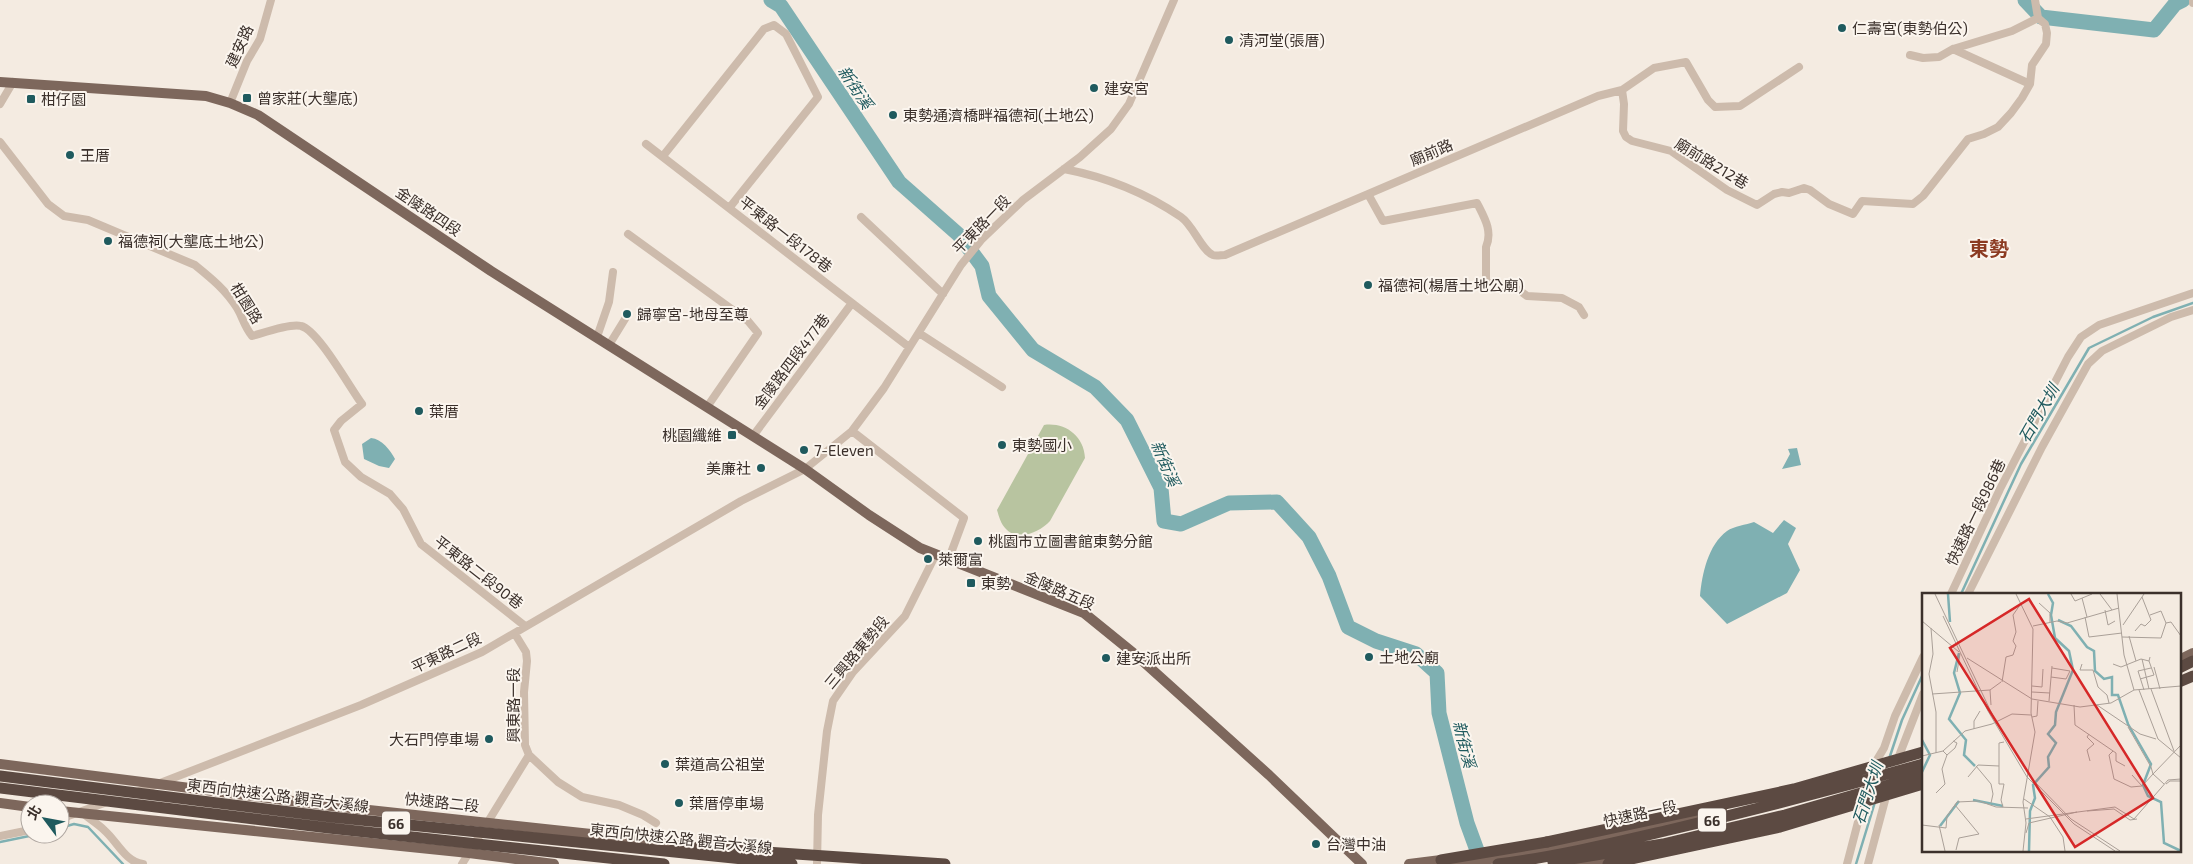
<svg xmlns="http://www.w3.org/2000/svg" width="2193" height="864" font-family="'Exo 2','Noto Sans TC',sans-serif">
<style>
.green{fill:#b8c4a0}
.water{fill:#7fb0b2}
.lines{fill:none;stroke-linecap:round;stroke-linejoin:round}
.stream{stroke:#7fb0b2;stroke-width:2.5}
.river{stroke:#7fb0b2;stroke-width:15}
.minor{stroke:#cdbbac;stroke-width:8}
.major{stroke:#7d675c;stroke-width:10}
.highway{stroke:#5c4a42;stroke-width:11}
.highway-bridge{stroke:#5c4a42;stroke-width:11}
.poi-dot{fill:#1f5a5e;stroke:#fbf5ee;stroke-width:2}
.labels{text-anchor:middle;dominant-baseline:central;stroke-width:4;stroke-linejoin:round;paint-order:stroke}
.shield{fill:#fbf5ee;stroke:#756b66;stroke-width:1}
.shield-label{font-size:14px;font-weight:bold;fill:#3b302b}
.poi-label{font-size:15px;fill:#3b302b;stroke:#fbf5ee;text-anchor:start}
.street-label{font-size:15px;fill:#3b302b;stroke:#fbf5ee}
.water-label{font-size:16px;font-style:italic;fill:#1f5a5e;stroke:#fbf5ee}
.district-label{font-size:20px;font-weight:bold;fill:#8c3b22;stroke:#fbf5ee}
.inset-river{fill:none;stroke:#7fb0b2;stroke-width:2.5}
.inset-road{fill:none;stroke:#aaa098;stroke-width:1}
.view{fill:#d62828;fill-opacity:0.15;stroke:#d62828;stroke-width:2.5}
.inset-edge{fill:none;stroke:#3b302b;stroke-width:2.5}
</style>
<rect width="100%" height="100%" fill="#f4ebe1"/>
<path class="green" d="M 1044,425 C 1064,422 1084,435 1085,458 L 1050,521 C 1040,532 1018,542 1006,529 C 1001,524 999,517 997,510 Z"/>
<path class="water" d="M 371,438 C 382,439 390,450 395,459 L 389,468 L 379,466 L 364,459 L 362,444 Z
M 1797,448 L 1801,465 L 1782,469 L 1790,454 L 1788,449 Z
M 1784,520 L 1796,528 L 1788,544 L 1800,570 L 1787,593 L 1727,624 L 1700,596 C 1702,574 1708,545 1727,531 C 1734,526 1746,525 1754,522 L 1773,533 Z"/>
<g class="lines">
<path class="stream" d="M 1961,594 L 2021,464 L 2089,348 L 2153,317 L 2193,303
M 1889,759 L 1902,720 L 1923,674
M 60,828 L 74,824 L 88,827 L 123,864
M 0,842 L 39,834
M 1856,864 L 1875,802"/>
<path class="river" d="M 771,0 L 781,6 L 899,182 L 959,235 L 982,266 L 989,296 L 1033,350 L 1095,387 L 1127,420 L 1161,488 L 1164,521 L 1181,524 L 1229,503 L 1277,502 L 1309,537 L 1329,576 L 1348,627 L 1376,641 L 1416,654 L 1437,673 L 1439,713 L 1467,823 L 1482,864
M 2025,0 L 2041,17 L 2154,30 L 2175,4 L 2183,0"/>
<path class="minor" d="M 2035,0 L 2038,18
M 2193,0 L 2193,3
M 1953,49 L 2030,84
M 1622,90 L 1624,104 L 1623,131 L 1626,137 L 1632,141 L 1671,151 L 1727,190 L 1757,205 L 1774,194 L 1782,192 L 1789,193 L 1804,188 L 1810,190 L 1829,204 L 1853,214 L 1862,201 L 1913,204 L 1923,196 L 1968,139 L 1984,134 L 1998,127 L 2011,113 L 2022,98 L 2030,84 L 2032,65 L 2046,44 L 2047,33 L 2045,24 L 2038,18 L 2012,31 L 1953,49 L 1939,57 L 1923,58 L 1910,55
M 230,103 L 247,61 L 260,39 L 271,0
M 0,104 L 13,82
M 0,142 L 48,204 L 64,216 L 88,220 L 195,265 C 211,278 226,290 237,308 C 243,318 244,326 252,336 C 263,333 291,323 301,326 C 318,330 350,388 362,404 L 341,421 L 334,430 L 345,462 L 361,477 L 390,494 L 403,509 L 421,544 L 525,626
M 646,144 L 909,347
M 663,156 L 764,29 L 774,25 L 786,34 L 818,97 L 730,207
M 1064,169 C 1106,177 1146,193 1181,217 C 1193,225 1202,251 1213,255 C 1216,256 1221,255 1225,255 L 1598,96 L 1622,90 L 1654,68 L 1686,62 L 1708,100 L 1715,107 L 1740,106 L 1799,67
M 1368,194 L 1383,221 L 1477,203 C 1484,217 1493,231 1486,247 L 1486,282 L 1519,290 L 1527,296 L 1562,298 L 1579,307 L 1584,315
M 861,217 L 943,294
M 628,234 L 748,321 L 758,333 L 707,407
M 919,333 L 1002,387
M 597,337 L 609,302 L 613,272
M 609,345 L 625,319
M 852,431 L 964,518 L 948,561
M 753,436 L 852,303
M 1951,594 L 2000,489 L 2068,357 L 2081,337 L 2099,325 L 2193,293
M 1968,594 L 2042,447 L 2088,364 L 2102,351 L 2171,317 L 2193,310
M 515,634 L 526,652 L 527,661 L 524,692 L 525,745 L 529,755 L 558,782 L 582,797 L 619,805 L 643,815 L 656,823
M 1897,761 L 1923,694
M 1872,768 L 1884,748 L 1895,716 L 1923,657
M 137,792 L 361,705 L 482,652 L 741,501 L 805,469 L 852,431 L 884,388 L 961,265 L 982,239 L 1023,200 L 1080,157 L 1111,129 L 1129,104 L 1174,0
M 85,815 C 91,820 98,824 104,830 C 117,841 125,862 143,864
M 60,819 L 107,802
M 0,836 L 30,830
M 462,864 L 529,755
M 817,864 L 818,815 L 827,731 L 833,701 L 853,672 L 905,616 L 935,556
M 1847,864 L 1864,799
M 1868,864 L 1887,793"/>
<path class="major" d="M 0,82 L 206,96 L 230,103 L 258,115 L 491,271 L 805,469 L 869,515 L 920,548 L 1084,613 L 1137,656 L 1269,775 L 1362,864
M 2179,660 L 2193,653
M 0,764 L 332,806 L 684,844
M 0,803 L 30,807
M 60,811 L 469,853 L 554,864
M 1409,864 L 1441,860 L 1457,863 L 1499,858 L 1722,810
M 1580,864 L 1616,858"/>
<path class="highway" d="M 2179,668 L 2193,661
M 2179,682 L 2193,676
M 1441,860 L 1547,842"/>
<path class="highway-bridge" d="M 0,776 L 331,817 L 792,864
M 0,788 L 329,828 L 664,864
M 1547,842 L 1794,789 L 1923,752
M 675,846 L 945,864
M 1553,862 L 1663,844 L 1785,815 L 1923,775
M 1498,864 C 1555,857 1613,843 1669,830 C 1754,810 1839,788 1923,764
M 1608,864 L 1780,827 L 1923,784"/>
</g>
<g class="poi-dot">
<circle cx="1842" cy="28" r="5"/>
<circle cx="1229" cy="40" r="5"/>
<circle cx="1094" cy="88" r="5"/>
<rect x="242" y="93" width="10" height="10" rx="2.5"/>
<rect x="26" y="94" width="10" height="10" rx="2.5"/>
<circle cx="893" cy="115" r="5"/>
<circle cx="70" cy="155" r="5"/>
<circle cx="108" cy="241" r="5"/>
<circle cx="1368" cy="285" r="5"/>
<circle cx="627" cy="314" r="5"/>
<circle cx="419" cy="411" r="5"/>
<rect x="727" y="430" width="10" height="10" rx="2.5"/>
<circle cx="1002" cy="445" r="5"/>
<circle cx="804" cy="450" r="5"/>
<circle cx="761" cy="468" r="5"/>
<circle cx="978" cy="541" r="5"/>
<circle cx="928" cy="559" r="5"/>
<rect x="966" y="578" width="10" height="10" rx="2.5"/>
<circle cx="1369" cy="657" r="5"/>
<circle cx="1106" cy="658" r="5"/>
<circle cx="489" cy="739" r="5"/>
<circle cx="665" cy="764" r="5"/>
<circle cx="679" cy="803" r="5"/>
<circle cx="1316" cy="844" r="5"/>
</g>
<g class="labels">
<g class="shield">
<rect x="1698" y="808.5" width="28" height="23" rx="4"/>
<rect x="382" y="811.5" width="28" height="23" rx="4"/>
</g>
<g class="shield-label">
<text x="1712" y="820">66</text>
<text x="396" y="823">66</text>
</g>
<g class="poi-label">
<text x="1852" y="28">仁壽宮(東勢伯公)</text>
<text x="1239" y="40">清河堂(張厝)</text>
<text x="1104" y="88">建安宮</text>
<text x="257" y="98">曾家莊(大壟底)</text>
<text x="41" y="99">柑仔園</text>
<text x="903" y="115">東勢通濟橋畔福德祠(土地公)</text>
<text x="80" y="155">王厝</text>
<text x="118" y="241">福德祠(大壟底土地公)</text>
<text x="1378" y="285">福德祠(楊厝土地公廟)</text>
<text x="637" y="314">歸寧宮-地母至尊</text>
<text x="429" y="411">葉厝</text>
<text x="722" y="435" text-anchor="end">桃園纖維</text>
<text x="1012" y="445">東勢國小</text>
<text x="814" y="450">7-Eleven</text>
<text x="751" y="468" text-anchor="end">美廉社</text>
<text x="988" y="541">桃園市立圖書館東勢分館</text>
<text x="938" y="559">萊爾富</text>
<text x="981" y="583">東勢</text>
<text x="1379" y="657">土地公廟</text>
<text x="1116" y="658">建安派出所</text>
<text x="479" y="739" text-anchor="end">大石門停車場</text>
<text x="675" y="764">葉道高公祖堂</text>
<text x="689" y="803">葉厝停車場</text>
<text x="1326" y="844">台灣中油</text>
</g>
<g class="street-label">
<text transform="translate(239 46) rotate(-66)">建安路</text>
<text transform="translate(1431 152) rotate(-23)">廟前路</text>
<text transform="translate(1712 163) rotate(31)">廟前路212巷</text>
<text transform="translate(429 211) rotate(34)">金陵路四段</text>
<text transform="translate(981 224) rotate(-46)">平東路一段</text>
<text transform="translate(786 234) rotate(38)">平東路一段178巷</text>
<text transform="translate(247 303) rotate(58)">柑園路</text>
<text transform="translate(791 361) rotate(-53)">金陵路四段477巷</text>
<text transform="translate(1975 512) rotate(-64)">快速路一段986巷</text>
<text transform="translate(479 572) rotate(38)">平東路二段90巷</text>
<text transform="translate(1060 590) rotate(23)">金陵路五段</text>
<text transform="translate(446 652) rotate(-25)">平東路二段</text>
<text transform="translate(856 652) rotate(-50)">三興路東勢段</text>
<text transform="translate(513 705) rotate(-90)">興東路一段</text>
<text transform="translate(278 795) rotate(7)">東西向快速公路 觀音大溪線</text>
<text transform="translate(442 802) rotate(6)">快速路二段</text>
<text transform="translate(1640 813) rotate(-12)">快速路一段</text>
<text transform="translate(681 838) rotate(6)">東西向快速公路 觀音大溪線</text>
</g>
<g class="water-label">
<text transform="translate(856 87) rotate(56)">新街溪</text>
<text transform="translate(2038 413) rotate(-60)">石門大圳</text>
<text transform="translate(1166 463) rotate(67)">新街溪</text>
<text transform="translate(1465 744) rotate(76)">新街溪</text>
<text transform="translate(1867 793) rotate(-72)">石門大圳</text>
</g>
<g class="district-label">
<text x="1989" y="248">東勢</text>
</g>
</g>
<g transform="translate(1922 593)">
<rect width="259" height="259" fill="#f4ebe1"/>
<path class="inset-river" d="M 26,1 L 28,29M 136,27 L 149,33 L 165,54 L 172,58 L 173,78 L 182,86 L 190,84 L 190,102 L 196,102 L 206,131 L 229,171 L 221,192 L 226,203 L 239,209 L 242,250 L 259,258M 37,60 L 32,80 L 38,100 L 27,126 L 44,147 L 42,162 L 53,173M 0,147 L 8,162 L 0,179M 51,207 L 81,213M 18,233 L 37,208M 107,258 L 108,218 L 113,205 L 111,192 L 127,174 L 126,164 L 134,150 L 126,141 L 133,132 L 134,119 L 151,77 L 147,58 L 133,45 L 129,22 L 131,10 L 126,1"/>
<path class="inset-road" d="M 13,1 L 71,123 L 109,185 L 149,226 L 198,258M 94,1 L 111,36 L 109,120 L 113,139 L 101,209 L 104,230 L 101,258M 149,1 L 153,8 L 170,1M 178,1 L 190,17M 195,1 L 202,62 L 212,97M 160,5 L 165,24M 117,10 L 128,20 L 128,29M 183,17 L 186,32 L 193,28M 228,22 L 239,18 L 244,30 L 249,29 L 259,43M 21,23 L 66,118 L 105,184 L 152,231 L 193,258M 163,24 L 167,44 L 200,40M 0,28 L 37,59M 201,32 L 222,1M 111,33 L 135,28 L 145,30 L 197,15M 9,35 L 11,61 L 7,81 L 14,119 L 14,160M 213,38 L 219,31 L 223,33 L 229,27 L 220,4M 207,43 L 214,68M 200,44 L 239,45 L 244,30M 45,65 L 110,106 L 158,114 L 189,110 L 212,97 L 259,93M 220,66 L 227,96M 160,71 L 158,77 L 171,77 L 176,94 L 185,102 L 187,110M 191,71 L 199,74 L 219,66 L 227,68 L 228,64M 232,74 L 238,96M 35,79 L 38,61M 129,84 L 144,86 L 148,78 L 130,75M 218,86 L 232,82 L 227,68M 80,89 L 84,64 L 91,62 L 94,53 L 91,48 L 94,39 L 91,22 L 98,12M 110,93 L 120,94 L 121,76M 229,96 L 252,158M 68,97 L 69,112M 217,97 L 236,146 L 259,165M 222,97 L 216,78 L 229,75M 110,99 L 128,100M 10,101 L 68,97 L 79,89M 127,108 L 130,73M 152,112 L 153,132 L 194,160 L 194,168 L 203,173M 175,112 L 218,141 L 234,146M 110,124 L 115,123 L 116,108M 206,134 L 229,174 L 231,181 L 221,192M 52,136 L 52,128 L 58,118M 167,141 L 165,144 L 172,151 L 165,157 L 168,168M 21,158 L 25,162 L 33,155 L 35,150 L 31,148M 191,158 L 187,162 L 192,186 L 209,194 L 220,193 L 210,182M 0,163 L 21,158 L 43,138 L 70,131 L 90,121 L 109,122M 54,173 L 69,191 L 71,201 L 69,210M 46,184 L 56,172 L 77,173M 242,191 L 231,181 L 259,152M 244,191 L 248,188 L 259,188M 14,200 L 23,191 L 20,176 L 25,162M 102,206 L 128,224 L 141,244 L 143,258M 33,212 L 57,241 L 37,245 L 34,257M 81,214 L 79,207 L 82,191 L 77,191 L 77,150 L 82,149M 165,218 L 192,216 L 208,227 L 215,226M 104,226 L 193,214 L 212,226 L 246,187 L 259,186M 0,232 L 24,235 L 25,223 L 35,209 L 57,208 L 74,214 L 106,215M 17,232 L 23,258M 104,240 L 107,230 L 155,219"/>
<path class="view" d="M 107,6 L 231,205 L 153,254 L 28,55 Z"/>
<rect width="259" height="259" class="inset-edge"/>
</g>
<g transform="translate(45 819) rotate(302)"><circle r="24" fill="#fbf5ee" stroke="#aea6a0"/>
<path d="M0-4L9 19L0 12L-9 19Z" fill="#1f5a5e"/>
<text y="-8" font-size="14" font-weight="bold" text-anchor="middle" fill="#3b302b">北</text>
</g>
</svg>
